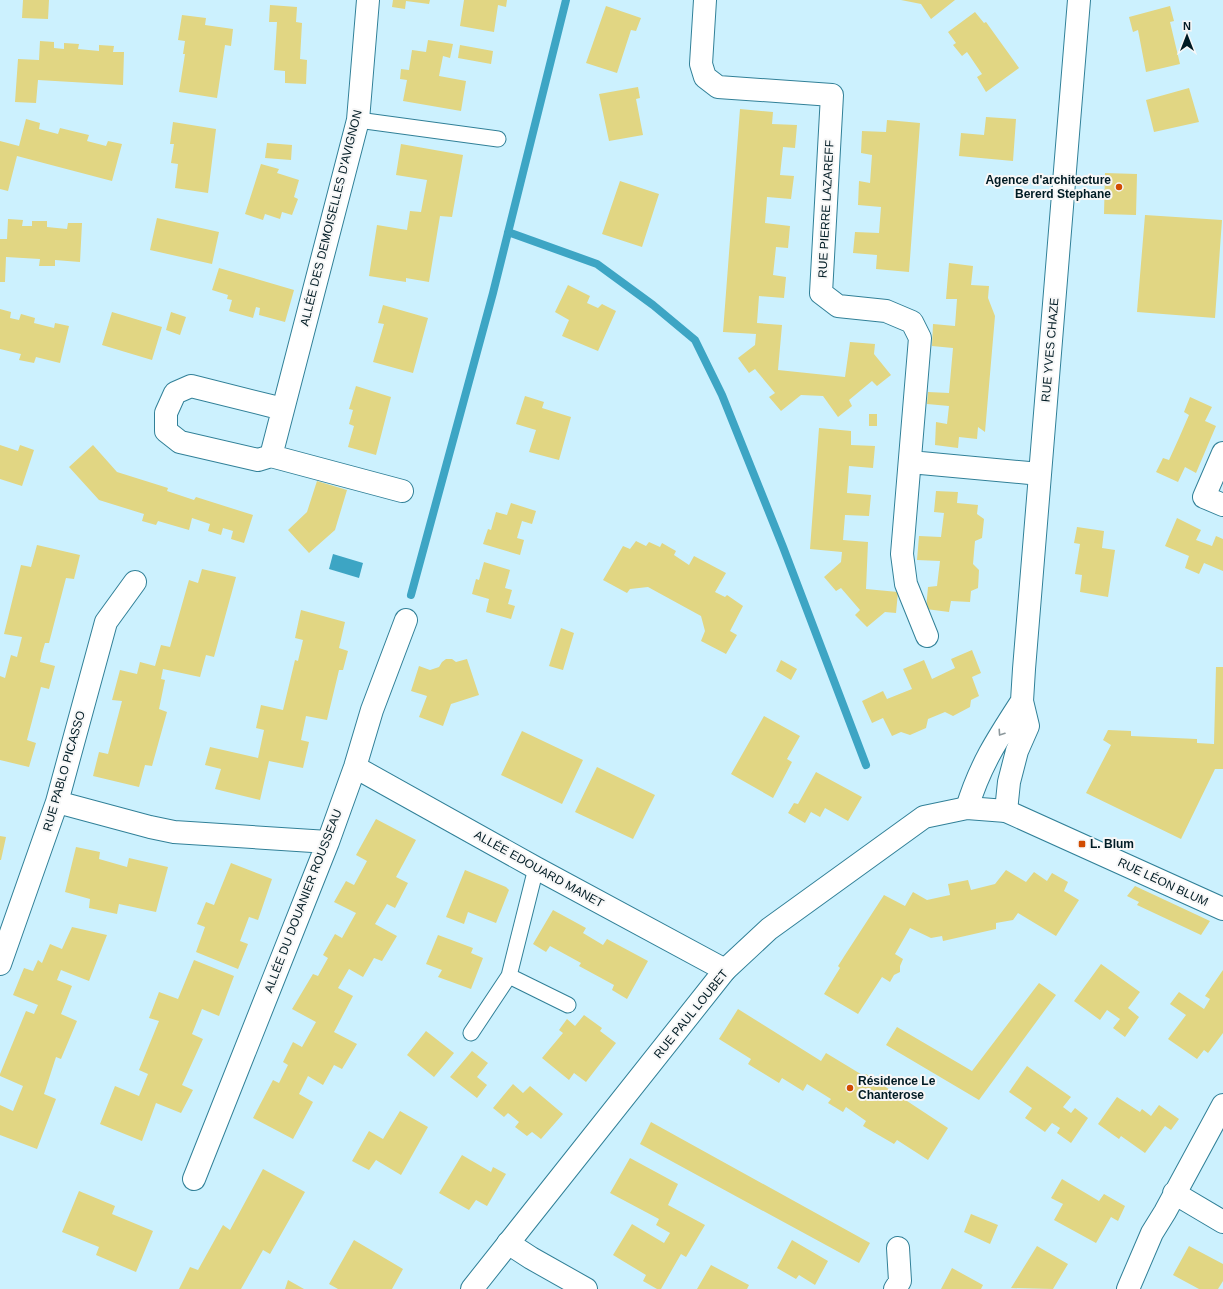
<svg xmlns="http://www.w3.org/2000/svg" width="1223" height="1289" font-family="Arial,sans-serif">
<style>
.water{fill:#3da5c4}
.lines{fill:none;stroke-linecap:round;stroke-linejoin:round}
.stream{stroke:#3da5c4;stroke-width:8}
.building{fill:#e1d683}
.service-casing{stroke:#318098;stroke-width:17}
.minor-casing{stroke:#318098;stroke-width:24}
.tertiary-casing{stroke:#318098;stroke-width:24}
.service{stroke:#fff;stroke-width:15}
.minor{stroke:#fff;stroke-width:22}
.tertiary{stroke:#fff;stroke-width:22}
.oneway{stroke:#8c989c}
.poi-dot{fill:#d14c02;stroke:#f7f7f7;stroke-width:1.5}
.labels{text-anchor:middle;dominant-baseline:central;stroke-width:4;stroke-linejoin:round;paint-order:stroke}
.poi-label{font-size:12px;font-weight:bold;fill:#001b24;stroke:#f7f7f7;text-anchor:start}
.street-label{font-size:12px;fill:#001b24;stroke:#f7f7f7}
</style>
<rect width="100%" height="100%" fill="#ccf1fe"/>
<path class="water" d="M 333,554 L 363,563 L 359,578 L 329,569 Z"/>
<g class="lines">
<path class="stream" d="M 508,232 L 597,264 L 653,305 L 695,340 L 722,395 L 783,547 L 866,765
M 411,595 L 493,293 L 566,0"/>
</g>
<path class="building" d="M 23,0 L 49,0 L 48,19 L 22,18 Z
M 393,0 L 430,0 L 429,4 L 406,1 L 405,9 L 392,7 Z
M 464,0 L 507,0 L 506,7 L 498,5 L 494,32 L 460,26 Z
M 901,0 L 955,0 L 931,19 L 921,4 Z
M 270,5 L 297,7 L 296,22 L 302,23 L 300,59 L 307,60 L 306,84 L 285,83 L 285,71 L 274,70 L 277,22 L 269,22 Z
M 606,6 L 641,18 L 636,31 L 631,30 L 617,73 L 586,63 Z
M 1170,6 L 1174,21 L 1170,22 L 1180,64 L 1146,72 L 1138,30 L 1133,32 L 1129,17 Z
M 975,12 L 984,23 L 986,22 L 1019,68 L 986,92 L 977,77 L 982,74 L 967,52 L 962,56 L 953,45 L 956,43 L 948,32 Z
M 182,15 L 206,18 L 205,25 L 233,29 L 231,46 L 225,45 L 217,98 L 179,92 L 185,54 L 183,54 L 185,41 L 178,40 Z
M 428,40 L 453,44 L 450,58 L 443,56 L 439,76 L 466,81 L 461,111 L 403,101 L 407,80 L 400,79 L 401,69 L 409,70 L 412,50 L 426,52 Z
M 40,41 L 54,42 L 54,48 L 64,49 L 64,43 L 79,44 L 78,49 L 99,51 L 99,45 L 114,46 L 113,52 L 124,52 L 123,85 L 38,80 L 36,103 L 15,102 L 18,59 L 39,60 Z
M 460,45 L 493,51 L 491,64 L 458,58 Z
M 638,87 L 640,98 L 636,99 L 643,135 L 609,141 L 599,94 Z
M 1189,88 L 1199,122 L 1154,132 L 1146,100 Z
M 740,109 L 773,112 L 772,124 L 797,125 L 795,148 L 783,147 L 780,175 L 794,176 L 791,199 L 767,197 L 765,223 L 790,226 L 788,248 L 776,247 L 773,275 L 786,277 L 784,298 L 759,296 L 757,323 L 782,325 L 778,370 L 845,377 L 850,342 L 875,344 L 874,354 L 891,375 L 877,386 L 872,381 L 849,400 L 852,406 L 838,417 L 823,396 L 801,395 L 781,411 L 769,397 L 775,393 L 755,369 L 749,373 L 738,358 L 755,345 L 756,334 L 723,332 Z
M 986,117 L 1016,119 L 1013,161 L 959,156 L 961,133 L 984,135 Z
M 26,119 L 40,123 L 39,129 L 58,134 L 60,128 L 89,135 L 87,141 L 106,146 L 108,141 L 122,144 L 112,181 L 17,156 L 8,191 L 0,189 L 0,141 L 19,146 Z
M 887,120 L 920,123 L 909,272 L 876,269 L 877,255 L 853,253 L 855,232 L 879,233 L 881,207 L 858,205 L 859,181 L 870,183 L 872,155 L 861,153 L 862,131 L 886,132 Z
M 173,122 L 216,129 L 208,193 L 175,188 L 178,164 L 171,163 L 174,144 L 170,144 Z
M 267,143 L 292,145 L 291,160 L 265,158 Z
M 401,144 L 463,155 L 452,217 L 440,216 L 429,282 L 406,278 L 406,282 L 369,276 L 377,225 L 407,230 L 410,211 L 421,212 L 427,180 L 396,175 Z
M 261,164 L 279,169 L 277,173 L 299,180 L 294,197 L 298,199 L 292,215 L 282,212 L 280,219 L 265,214 L 263,220 L 245,214 Z
M 1105,173 L 1137,174 L 1136,215 L 1104,214 Z
M 620,181 L 659,194 L 642,247 L 602,234 Z
M 1145,215 L 1222,220 L 1215,318 L 1137,312 Z
M 157,218 L 219,232 L 212,264 L 150,250 Z
M 8,219 L 23,220 L 22,226 L 32,226 L 32,221 L 47,221 L 47,227 L 67,229 L 68,223 L 82,223 L 80,262 L 55,260 L 55,266 L 39,266 L 40,259 L 6,257 L 5,282 L 0,282 L 0,239 L 7,239 Z
M 949,263 L 973,266 L 971,285 L 989,286 L 988,298 L 995,316 L 985,432 L 978,427 L 977,439 L 959,437 L 958,448 L 935,445 L 936,422 L 947,424 L 949,406 L 927,404 L 928,392 L 949,393 L 953,348 L 932,346 L 933,324 L 955,326 L 957,299 L 946,299 Z
M 219,268 L 294,290 L 285,322 L 259,315 L 260,308 L 256,307 L 253,318 L 229,311 L 232,300 L 227,299 L 228,295 L 212,290 Z
M 568,285 L 590,296 L 587,303 L 598,308 L 602,304 L 616,311 L 598,351 L 562,336 L 569,320 L 555,312 Z
M 383,305 L 428,318 L 413,373 L 373,362 L 384,324 L 378,323 Z
M 0,309 L 11,312 L 10,318 L 19,320 L 21,314 L 35,318 L 34,323 L 54,328 L 55,323 L 69,326 L 60,363 L 36,357 L 34,363 L 19,360 L 21,354 L 0,349 Z
M 112,312 L 162,327 L 152,360 L 102,345 Z
M 171,312 L 186,317 L 180,335 L 166,330 Z
M 356,386 L 391,397 L 376,455 L 348,447 L 354,426 L 349,424 L 353,410 L 349,409 Z
M 525,396 L 544,402 L 542,408 L 571,417 L 559,460 L 529,452 L 536,430 L 516,424 Z
M 1190,397 L 1212,407 L 1205,421 L 1216,426 L 1196,473 L 1185,467 L 1178,482 L 1156,472 L 1163,458 L 1169,460 L 1179,438 L 1189,415 L 1184,412 Z
M 869,414 L 877,414 L 877,426 L 869,426 Z
M 819,428 L 851,431 L 851,445 L 875,446 L 873,468 L 849,466 L 847,493 L 871,495 L 869,516 L 845,515 L 843,540 L 868,542 L 866,589 L 898,592 L 896,613 L 885,612 L 867,627 L 855,615 L 860,610 L 841,588 L 836,591 L 824,577 L 841,562 L 842,552 L 810,549 Z
M 0,445 L 18,451 L 20,445 L 34,450 L 22,486 L 0,479 Z
M 93,445 L 117,472 L 168,488 L 167,491 L 194,500 L 196,497 L 253,515 L 244,543 L 231,539 L 233,531 L 223,528 L 221,535 L 208,531 L 210,524 L 192,518 L 189,530 L 158,521 L 156,525 L 142,521 L 144,514 L 99,500 L 69,467 Z
M 317,481 L 347,490 L 335,530 L 309,553 L 288,530 L 307,512 Z
M 936,491 L 958,492 L 957,503 L 978,505 L 977,514 L 984,519 L 982,538 L 975,541 L 973,564 L 979,570 L 978,588 L 971,591 L 970,602 L 951,601 L 949,612 L 926,609 L 928,587 L 937,586 L 940,561 L 917,560 L 919,536 L 941,537 L 944,513 L 934,512 Z
M 511,503 L 536,511 L 532,524 L 522,521 L 517,538 L 524,540 L 520,555 L 483,544 L 488,529 L 491,530 L 496,512 L 507,515 Z
M 1177,518 L 1201,530 L 1196,540 L 1212,546 L 1216,536 L 1223,539 L 1223,571 L 1204,563 L 1199,574 L 1185,568 L 1189,556 L 1165,546 Z
M 1077,527 L 1104,531 L 1102,548 L 1115,550 L 1108,597 L 1080,592 L 1082,575 L 1075,574 L 1080,544 L 1074,543 Z
M 636,541 L 646,546 L 649,542 L 660,547 L 662,543 L 676,551 L 674,555 L 689,565 L 694,556 L 726,573 L 715,592 L 725,597 L 727,595 L 743,606 L 730,631 L 737,635 L 726,654 L 701,641 L 705,631 L 701,616 L 648,587 L 630,589 L 627,593 L 603,580 L 623,546 L 630,549 Z
M 37,545 L 80,555 L 74,579 L 66,578 L 49,643 L 45,643 L 42,653 L 40,662 L 55,666 L 49,689 L 41,687 L 27,740 L 36,743 L 29,767 L 0,760 L 0,676 L 5,678 L 11,655 L 17,657 L 22,637 L 4,634 L 21,565 L 31,567 Z
M 484,562 L 510,570 L 505,588 L 512,590 L 508,604 L 515,606 L 511,619 L 486,612 L 489,599 L 472,594 L 476,579 L 479,580 Z
M 202,569 L 236,577 L 214,657 L 206,655 L 200,677 L 163,669 L 161,679 L 165,680 L 159,709 L 167,712 L 152,766 L 145,765 L 139,787 L 93,776 L 99,752 L 108,754 L 122,701 L 112,700 L 120,670 L 137,674 L 140,662 L 155,666 L 161,645 L 170,647 L 189,580 L 198,583 Z
M 301,610 L 345,622 L 339,648 L 348,651 L 343,670 L 339,670 L 327,720 L 306,716 L 301,740 L 309,742 L 303,768 L 269,761 L 260,800 L 215,789 L 221,769 L 205,765 L 210,747 L 258,758 L 264,730 L 256,728 L 261,705 L 283,710 L 295,660 L 298,661 L 303,640 L 295,638 Z
M 561,628 L 574,633 L 563,670 L 549,666 Z
M 972,650 L 981,673 L 972,677 L 979,696 L 971,700 L 970,707 L 953,716 L 945,712 L 928,719 L 926,728 L 910,735 L 901,732 L 892,736 L 883,718 L 872,723 L 862,701 L 883,691 L 887,699 L 912,689 L 903,669 L 924,660 L 932,679 L 955,668 L 951,659 Z
M 446,659 L 452,659 L 456,662 L 467,659 L 479,695 L 451,704 L 443,726 L 419,717 L 427,696 L 411,691 L 419,666 L 430,670 L 439,667 L 442,662 Z
M 781,660 L 797,669 L 791,680 L 776,671 Z
M 1216,667 L 1223,667 L 1223,769 L 1215,769 L 1181,839 L 1086,793 L 1111,745 L 1103,740 L 1108,730 L 1131,731 L 1131,736 L 1197,739 L 1197,743 L 1214,744 Z
M 764,716 L 800,736 L 787,759 L 792,762 L 773,798 L 731,774 Z
M 522,731 L 583,760 L 562,804 L 501,775 Z
M 597,767 L 655,795 L 633,839 L 575,812 Z
M 816,772 L 862,797 L 848,821 L 825,808 L 820,817 L 811,812 L 805,823 L 788,813 L 794,803 L 798,804 Z
M 376,819 L 416,840 L 396,877 L 408,883 L 395,908 L 387,904 L 375,924 L 397,936 L 382,961 L 374,958 L 363,977 L 349,969 L 338,988 L 353,996 L 334,1032 L 357,1044 L 342,1069 L 334,1065 L 323,1085 L 308,1076 L 299,1094 L 313,1102 L 293,1139 L 253,1118 L 273,1080 L 279,1083 L 288,1065 L 283,1062 L 293,1042 L 302,1047 L 316,1022 L 292,1009 L 313,974 L 318,976 L 328,958 L 323,955 L 335,934 L 342,938 L 356,913 L 334,902 L 346,881 L 354,885 L 367,861 L 356,855 Z
M 0,836 L 6,837 L 1,860 L 0,860 Z
M 76,847 L 100,852 L 99,859 L 127,867 L 129,858 L 168,867 L 156,912 L 119,904 L 117,914 L 89,908 L 90,899 L 65,892 Z
M 231,863 L 272,879 L 258,920 L 249,917 L 240,941 L 248,944 L 238,969 L 196,952 L 205,927 L 197,924 L 206,902 L 214,905 Z
M 465,870 L 506,887 L 509,890 L 496,923 L 468,912 L 464,924 L 446,917 Z
M 1006,870 L 1026,882 L 1034,872 L 1047,881 L 1052,873 L 1068,882 L 1064,891 L 1079,900 L 1056,936 L 1018,913 L 1013,920 L 996,923 L 996,929 L 943,941 L 942,936 L 931,938 L 910,928 L 895,954 L 903,959 L 900,966 L 900,972 L 894,975 L 890,982 L 882,977 L 858,1014 L 824,994 L 840,968 L 838,966 L 845,955 L 884,895 L 905,906 L 913,892 L 927,900 L 950,895 L 948,884 L 968,880 L 971,890 L 995,884 Z
M 1135,886 L 1210,921 L 1201,935 L 1137,905 L 1139,902 L 1127,896 Z
M 553,910 L 586,928 L 583,933 L 603,945 L 607,939 L 648,961 L 627,999 L 612,990 L 614,985 L 579,966 L 581,963 L 550,946 L 546,952 L 533,944 Z
M 72,927 L 107,935 L 89,981 L 61,970 L 57,980 L 72,986 L 61,1014 L 77,1021 L 61,1059 L 56,1057 L 44,1094 L 56,1099 L 37,1149 L 0,1135 L 0,1105 L 13,1111 L 23,1086 L 0,1076 L 0,1074 L 26,1011 L 34,1014 L 38,1005 L 13,995 L 24,968 L 33,971 L 38,960 L 42,963 L 50,944 L 62,949 Z
M 438,935 L 473,948 L 471,953 L 483,958 L 471,989 L 438,977 L 442,970 L 426,964 Z
M 194,960 L 234,976 L 219,1016 L 202,1009 L 192,1034 L 203,1039 L 182,1085 L 193,1090 L 181,1113 L 156,1103 L 142,1141 L 100,1124 L 115,1086 L 139,1096 L 148,1074 L 139,1070 L 159,1021 L 149,1018 L 159,992 L 178,999 Z
M 1101,964 L 1140,992 L 1128,1008 L 1139,1017 L 1125,1037 L 1113,1028 L 1120,1019 L 1107,1010 L 1100,1020 L 1074,1001 Z
M 1223,970 L 1223,1033 L 1208,1053 L 1204,1050 L 1197,1059 L 1168,1039 L 1186,1015 L 1170,1004 L 1179,992 L 1204,1009 L 1210,999 L 1205,996 Z
M 1039,983 L 1056,995 L 979,1100 L 886,1045 L 897,1027 L 972,1071 Z
M 738,1009 L 821,1061 L 826,1053 L 864,1076 L 866,1074 L 948,1128 L 928,1160 L 897,1140 L 894,1144 L 863,1126 L 866,1121 L 846,1107 L 843,1112 L 828,1103 L 831,1099 L 807,1084 L 803,1091 L 782,1078 L 779,1083 L 748,1064 L 751,1059 L 719,1039 Z
M 584,1015 L 602,1028 L 600,1031 L 616,1043 L 586,1082 L 574,1073 L 569,1080 L 542,1058 L 563,1033 L 559,1030 L 567,1019 L 575,1026 Z
M 426,1031 L 454,1053 L 434,1077 L 407,1055 Z
M 472,1051 L 488,1063 L 477,1077 L 487,1085 L 477,1098 L 450,1077 Z
M 1027,1066 L 1071,1097 L 1063,1107 L 1071,1113 L 1075,1108 L 1088,1118 L 1071,1143 L 1057,1133 L 1060,1128 L 1052,1123 L 1045,1132 L 1025,1118 L 1032,1108 L 1009,1092 Z
M 513,1084 L 523,1093 L 530,1086 L 563,1114 L 541,1139 L 532,1132 L 527,1136 L 515,1127 L 519,1122 L 508,1113 L 504,1117 L 493,1108 Z
M 1117,1097 L 1140,1112 L 1142,1109 L 1151,1116 L 1159,1105 L 1179,1119 L 1171,1130 L 1165,1126 L 1145,1153 L 1121,1136 L 1119,1139 L 1098,1124 Z
M 400,1111 L 428,1127 L 401,1175 L 376,1160 L 369,1170 L 352,1161 L 369,1131 L 383,1139 Z
M 651,1122 L 870,1243 L 859,1263 L 640,1144 Z
M 462,1155 L 491,1172 L 493,1167 L 506,1174 L 487,1206 L 476,1200 L 469,1210 L 439,1193 Z
M 630,1158 L 678,1184 L 668,1205 L 705,1225 L 686,1257 L 681,1254 L 661,1289 L 657,1289 L 643,1281 L 646,1275 L 613,1255 L 632,1224 L 664,1243 L 670,1233 L 656,1225 L 659,1219 L 610,1193 Z
M 263,1169 L 305,1192 L 270,1254 L 263,1250 L 241,1289 L 179,1289 L 190,1267 L 198,1270 L 223,1225 L 230,1230 Z
M 1062,1179 L 1099,1201 L 1104,1194 L 1125,1206 L 1118,1221 L 1111,1217 L 1096,1243 L 1054,1220 L 1063,1204 L 1051,1198 Z
M 79,1191 L 115,1206 L 112,1214 L 153,1231 L 136,1272 L 96,1255 L 99,1247 L 62,1232 Z
M 971,1214 L 998,1225 L 990,1244 L 964,1232 Z
M 354,1240 L 403,1269 L 392,1289 L 338,1289 L 329,1284 Z
M 792,1240 L 828,1261 L 815,1285 L 799,1275 L 796,1279 L 777,1268 Z
M 1037,1246 L 1068,1264 L 1053,1289 L 1011,1288 Z
M 1189,1246 L 1223,1264 L 1223,1281 L 1218,1289 L 1199,1289 L 1173,1275 Z
M 711,1265 L 749,1285 L 747,1289 L 697,1289 Z
M 952,1268 L 983,1285 L 981,1289 L 941,1289 Z
M 288,1280 L 304,1289 L 285,1289 Z"/>
<g class="lines">
<g class="service-casing">
<path id="service" d="M 358,120 L 498,139
M 536,868 L 509,976 L 568,1005
M 471,1033 L 509,976"/>
</g>
<g class="minor-casing">
<path id="minor" d="M 705,0 L 701,64 L 705,77 L 718,87 L 832,95 L 821,293 L 838,306 L 886,311 L 912,322 L 920,338 L 902,554 L 906,584 L 927,636
M 283,409 L 191,386 L 175,393 L 166,413 L 166,431 L 180,442 L 258,460 L 271,456 L 358,120 L 368,0
M 1223,453 L 1204,497 L 1223,505
M 271,456 L 402,491
M 910,462 L 1040,474
M 355,767 L 536,868 L 725,970
M 57,802 L 150,827 L 174,832 L 328,842
M 967,808 C 980,765 998,738 1022,701
M 1006,811 L 1009,782 L 1017,751 L 1028,726 L 1022,701 L 1024,669 L 1079,0
M 0,964 L 57,802 L 106,622 L 135,582
M 194,1179 L 328,842 L 355,767 L 372,710 L 406,620
M 1174,1193 L 1223,1222
M 508,1243 L 531,1258 L 586,1289
M 895,1289 L 900,1281 L 898,1248
M 1128,1289 L 1152,1233 L 1165,1212 L 1223,1105"/>
</g>
<g class="tertiary-casing">
<path id="tertiary" d="M 472,1289 L 725,970 L 769,929 L 924,817 L 967,808 L 1006,811 L 1223,909"/>
</g>
<use href="#service" class="service"/>
<use href="#minor" class="minor"/>
<use href="#tertiary" class="tertiary"/>
</g>
<defs><path id="oneway-chevron" d="M-2-3.5L2.5 0L-2 3.5" fill="none" stroke-width="1.6" stroke-linecap="round" stroke-linejoin="round"/></defs>
<use class="oneway" href="#oneway-chevron" transform="translate(1001 733) rotate(124)"/>
<g class="poi-dot">
<circle cx="1119" cy="187" r="4"/>
<rect x="1078" y="840" width="8" height="8" rx="2"/>
<circle cx="850" cy="1088" r="4"/>
</g>
<g class="labels">
<g class="poi-label">
<text x="1111" y="180" text-anchor="end">Agence d'architecture<tspan x="1111" dy="14">Bererd Stephane</tspan></text>
<text x="1090" y="844">L. Blum</text>
<text x="858" y="1081">Résidence Le<tspan x="858" dy="14">Chanterose</tspan></text>
</g>
<g class="street-label">
<text transform="translate(826 209) rotate(-87)">RUE PIERRE LAZAREFF</text>
<text transform="translate(331 218) rotate(-76)">ALLÉE DES DEMOISELLES D'AVIGNON</text>
<text transform="translate(1050 350) rotate(-85)">RUE YVES CHAZE</text>
<text transform="translate(64 771) rotate(-74)">RUE PABLO PICASSO</text>
<text transform="translate(539 869) rotate(29)">ALLÉE EDOUARD MANET</text>
<text transform="translate(1163 882) rotate(25)">RUE LÉON BLUM</text>
<text transform="translate(303 901) rotate(-69)">ALLÉE DU DOUANIER ROUSSEAU</text>
<text transform="translate(691 1014) rotate(-51)">RUE PAUL LOUBET</text>
</g>
</g>
<g transform="translate(1187 36)" stroke="#f7f7f7" stroke-width="3" paint-order="stroke">
<path d="M0-3L7 15L0 10L-7 15Z" fill="#001b24"/>
<text y="-6" font-size="11" font-weight="bold" text-anchor="middle" fill="#001b24">N</text>
</g>
</svg>
